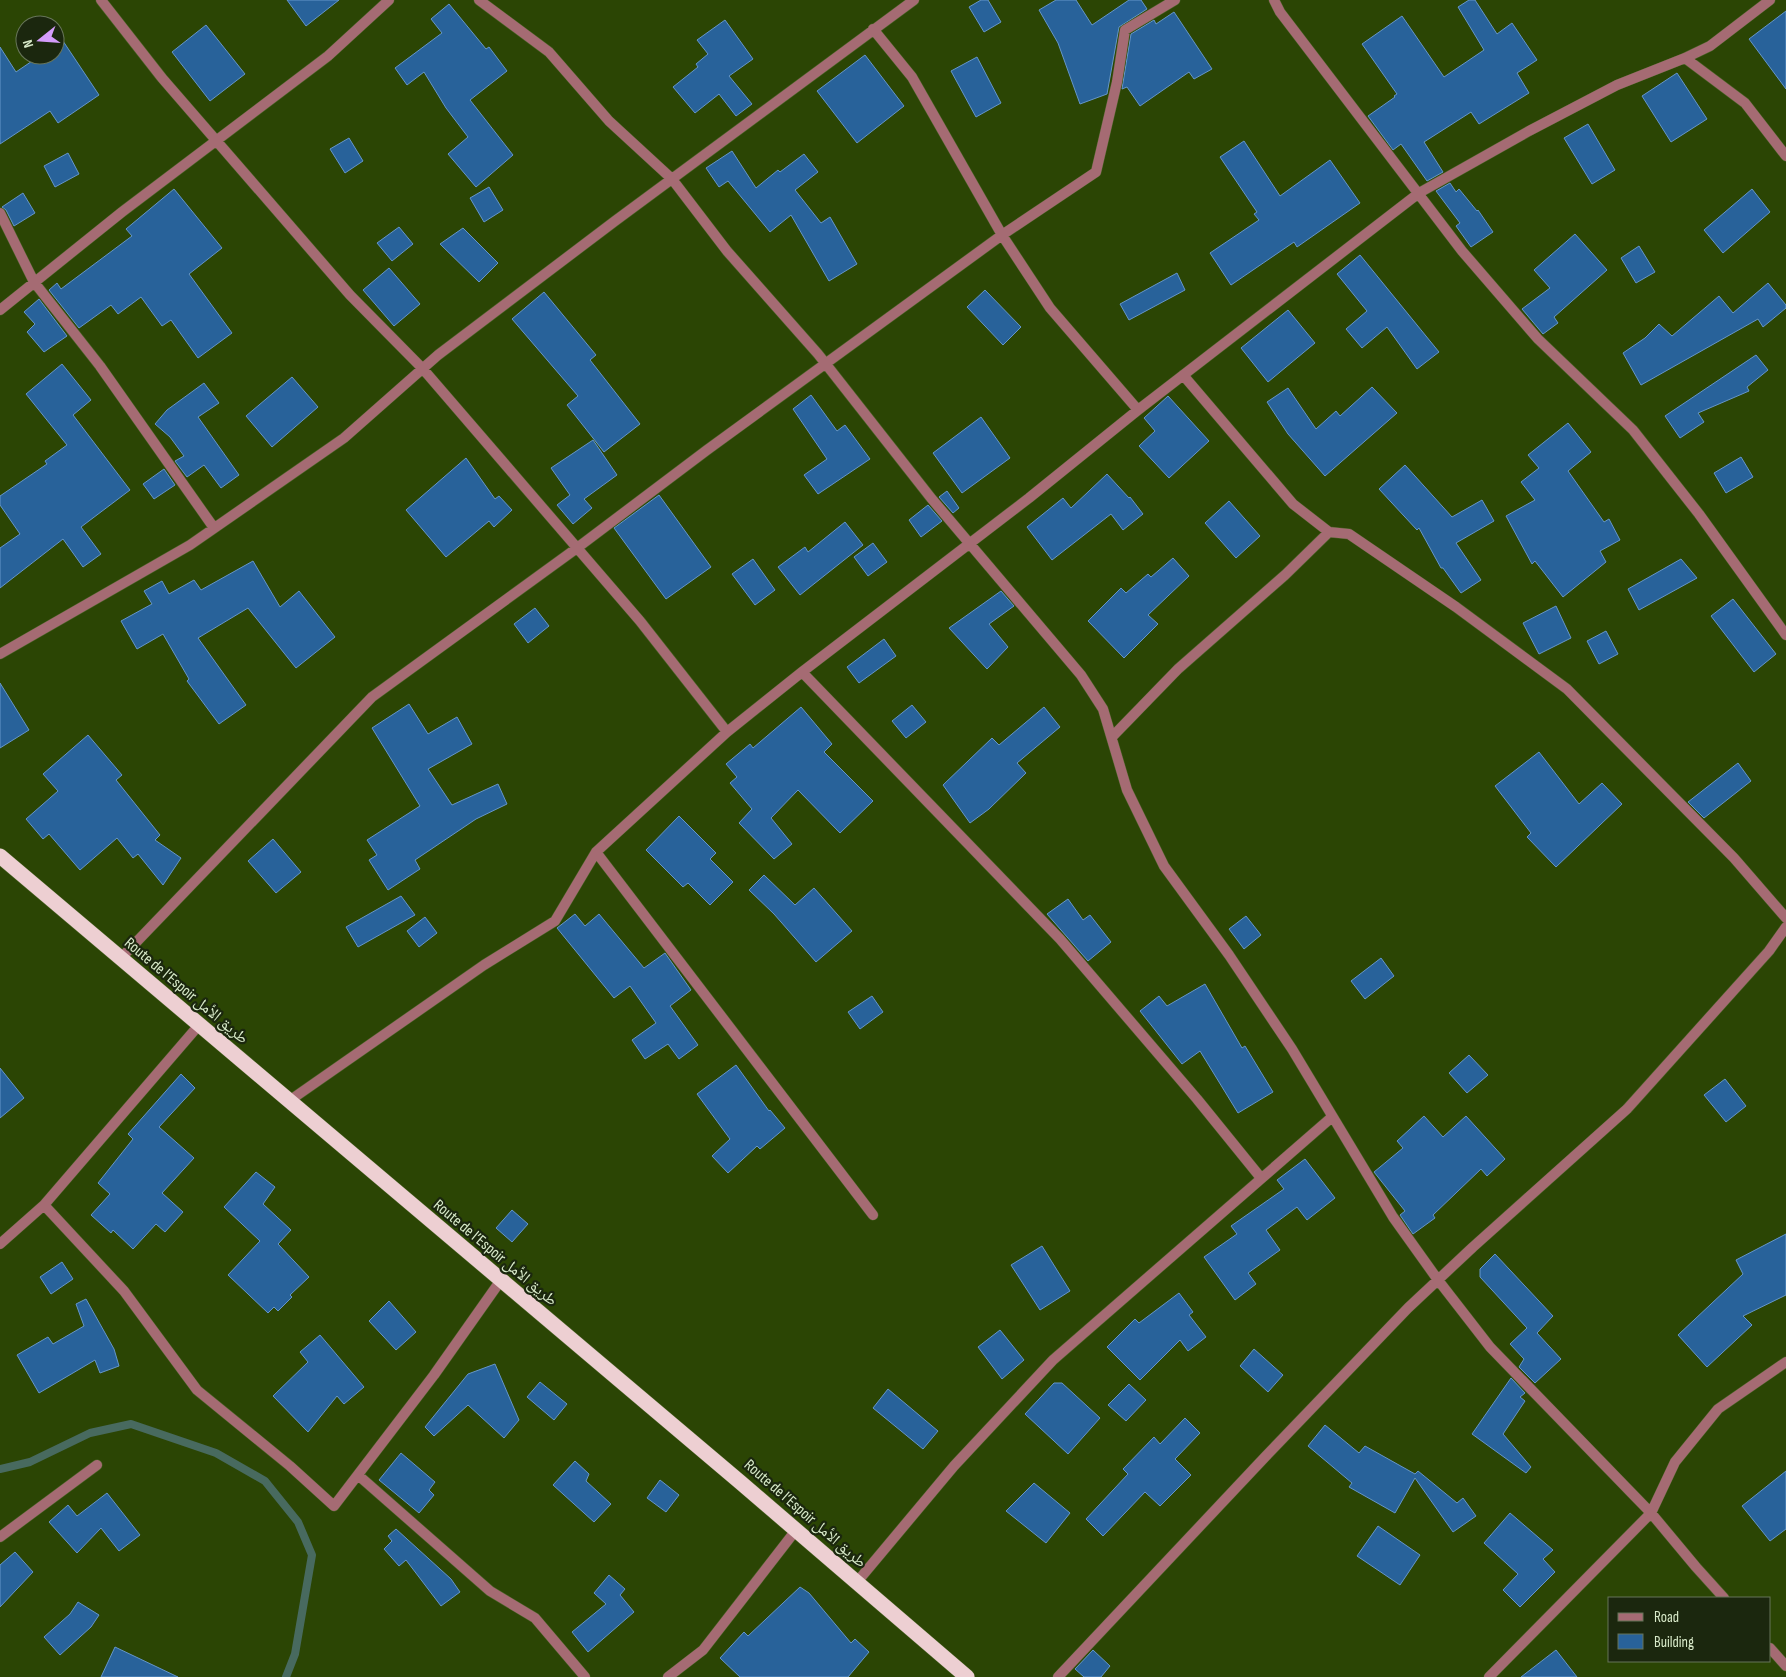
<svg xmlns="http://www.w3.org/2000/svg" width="1786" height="1677" font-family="'Sofia Sans Condensed','Noto Naskh Arabic',sans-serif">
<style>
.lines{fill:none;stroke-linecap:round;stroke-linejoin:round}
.stream{stroke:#486a5f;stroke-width:8}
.building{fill:#28629a;stroke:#6596c9}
.street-casing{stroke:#4a6327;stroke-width:11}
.highway-casing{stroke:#4a6327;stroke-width:16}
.street{stroke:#a56b73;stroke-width:10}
.highway{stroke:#edcfd2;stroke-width:15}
.labels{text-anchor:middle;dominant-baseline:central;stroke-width:4.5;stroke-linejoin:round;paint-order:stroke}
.street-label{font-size:16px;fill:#d8eac9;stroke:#1b270e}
</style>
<rect width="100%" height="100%" fill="#2b4504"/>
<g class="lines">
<path class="stream" d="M 0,1469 L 30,1462 L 90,1433 L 131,1424 L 216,1453 L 265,1481 L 298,1522 L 312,1555 L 295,1654 L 286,1677"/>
</g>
<path class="building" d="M 287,0 L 339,0 L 306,26 Z
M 981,0 L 988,0 L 1001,22 L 984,32 L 969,7 Z
M 1056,0 L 1076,0 L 1092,25 L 1129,0 L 1141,0 L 1147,9 L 1119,27 L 1107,94 L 1080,104 L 1058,43 L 1039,10 Z
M 1469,0 L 1475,0 L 1497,34 L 1512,23 L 1537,60 L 1517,73 L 1529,93 L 1479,124 L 1471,112 L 1424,142 L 1443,172 L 1427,181 L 1401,144 L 1393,150 L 1368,116 L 1395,97 L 1394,96 L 1397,94 L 1362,44 L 1402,16 L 1444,77 L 1484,50 L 1458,7 Z
M 449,4 L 486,49 L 489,47 L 507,71 L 470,100 L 513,155 L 476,187 L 448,154 L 468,137 L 446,108 L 424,72 L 407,85 L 395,68 L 442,33 L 431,19 Z
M 1786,11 L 1786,89 L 1749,39 Z
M 1174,12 L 1212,69 L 1194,79 L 1189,72 L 1140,106 L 1127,87 L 1122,89 L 1131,34 L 1154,20 L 1156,24 Z
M 725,20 L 753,59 L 729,76 L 752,104 L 736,116 L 719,94 L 695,113 L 673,87 L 698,67 L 696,64 L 708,54 L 697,40 Z
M 206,25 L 245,74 L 210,101 L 172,52 Z
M 63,41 L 99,95 L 58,123 L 50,111 L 0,144 L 0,47 L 16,72 L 41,55 L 55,55 L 55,46 Z
M 865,55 L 904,106 L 857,143 L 817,91 Z
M 977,57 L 1001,103 L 976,117 L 951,71 Z
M 1677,73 L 1707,119 L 1671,142 L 1642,96 Z
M 1588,124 L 1615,170 L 1592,184 L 1564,138 Z
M 349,138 L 363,161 L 345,173 L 330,149 Z
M 1244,141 L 1280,196 L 1330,160 L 1360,203 L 1297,247 L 1294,242 L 1231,285 L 1210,253 L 1259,220 L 1254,214 L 1257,212 L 1220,157 Z
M 732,151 L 756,188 L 778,170 L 780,172 L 804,154 L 818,172 L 795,190 L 821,223 L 830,217 L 857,264 L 829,281 L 791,215 L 770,232 L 728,181 L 719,187 L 706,168 Z
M 68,153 L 79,174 L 55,187 L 44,166 Z
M 1450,183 L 1456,192 L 1459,189 L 1477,211 L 1478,210 L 1493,232 L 1471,247 L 1456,226 L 1460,223 L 1436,191 Z
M 489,187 L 503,210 L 484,222 L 470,198 Z
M 174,189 L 222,248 L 189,274 L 232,333 L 198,358 L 171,320 L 162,326 L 141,297 L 118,314 L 111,305 L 79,328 L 49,290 L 57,283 L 61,289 L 132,236 L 126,229 Z
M 1752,189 L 1770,212 L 1723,253 L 1704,230 Z
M 23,193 L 35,213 L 14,226 L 6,210 L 2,207 Z
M 399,227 L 413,244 L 392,261 L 377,243 Z
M 463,228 L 498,263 L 479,282 L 440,244 Z
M 1575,234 L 1607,270 L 1554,317 L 1558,323 L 1543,334 L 1522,309 L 1550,288 L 1534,270 Z
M 1639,246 L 1655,272 L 1636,283 L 1621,258 Z
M 1360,255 L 1439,352 L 1417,369 L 1387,327 L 1362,348 L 1346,329 L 1367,311 L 1337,274 Z
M 389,268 L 420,304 L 394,326 L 363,290 Z
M 1177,273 L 1185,290 L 1129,320 L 1120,304 Z
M 1768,283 L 1786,305 L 1786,308 L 1763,327 L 1758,319 L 1641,385 L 1623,353 L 1645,338 L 1659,324 L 1672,336 L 1719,296 L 1733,313 Z
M 985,290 L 1021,327 L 1003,345 L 967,307 Z
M 544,292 L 596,355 L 590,360 L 640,424 L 604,452 L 567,405 L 578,396 L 512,319 Z
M 39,299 L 67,336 L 44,352 L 27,332 L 35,324 L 24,312 Z
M 1288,310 L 1315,343 L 1268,382 L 1241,348 Z
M 1756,355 L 1768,370 L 1747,387 L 1749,391 L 1698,413 L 1704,422 L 1680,438 L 1665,416 Z
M 62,364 L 91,400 L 73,415 L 130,490 L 81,527 L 101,554 L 83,567 L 63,539 L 0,588 L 0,548 L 20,534 L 0,505 L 0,496 L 47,464 L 45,461 L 67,445 L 26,394 Z
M 292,377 L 318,407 L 272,447 L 246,416 Z
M 204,383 L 219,403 L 198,417 L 239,475 L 221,488 L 204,465 L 187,477 L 175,461 L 184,456 L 170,437 L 155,424 L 167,410 Z
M 1372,387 L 1397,413 L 1325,476 L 1288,434 L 1267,402 L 1288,388 L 1316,429 L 1336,411 L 1340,416 Z
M 811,395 L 837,431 L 845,425 L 870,459 L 818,494 L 804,475 L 827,459 L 793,409 Z
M 1168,396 L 1209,441 L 1169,478 L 1139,446 L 1155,431 L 1144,418 Z
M 981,417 L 1010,458 L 962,493 L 933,453 Z
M 1568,423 L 1591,452 L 1568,471 L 1604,522 L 1609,519 L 1620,540 L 1600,551 L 1606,562 L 1563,597 L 1535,561 L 1532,564 L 1506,516 L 1535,500 L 1521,482 L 1539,468 L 1528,455 Z
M 593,440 L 617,475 L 584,499 L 592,508 L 573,524 L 557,505 L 570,495 L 551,468 Z
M 1741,457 L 1753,477 L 1726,493 L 1714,473 Z
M 466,458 L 495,499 L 499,496 L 512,510 L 494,527 L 489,521 L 446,557 L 406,510 Z
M 1405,465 L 1452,517 L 1482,500 L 1494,521 L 1456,543 L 1481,580 L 1461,593 L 1443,568 L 1441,568 L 1419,528 L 1417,530 L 1379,489 Z
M 164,469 L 175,485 L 154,499 L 143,484 Z
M 1107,474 L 1129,498 L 1130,497 L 1143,514 L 1123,530 L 1111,514 L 1052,560 L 1027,527 L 1063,498 L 1071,508 Z
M 947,491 L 959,508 L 953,513 L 939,497 Z
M 659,495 L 711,567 L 666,599 L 614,528 Z
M 1229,501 L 1260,536 L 1236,558 L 1205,523 Z
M 928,505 L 942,521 L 921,537 L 909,520 Z
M 845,522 L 863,545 L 800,595 L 778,567 L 805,547 L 808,552 Z
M 873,543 L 887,562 L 868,576 L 854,557 Z
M 1173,558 L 1189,576 L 1148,615 L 1158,624 L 1124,658 L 1088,621 L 1121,588 L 1126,593 L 1148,574 L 1151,577 Z
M 753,559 L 775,590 L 755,605 L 732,574 Z
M 1681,559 L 1697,578 L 1639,610 L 1628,589 Z
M 253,561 L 280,607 L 299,591 L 335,637 L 296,668 L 248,608 L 198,638 L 246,705 L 219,724 L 187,681 L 189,679 L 163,634 L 137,649 L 121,621 L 152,604 L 144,591 L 162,581 L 169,594 L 194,580 L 201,590 Z
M 1001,591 L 1014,606 L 989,624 L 1008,647 L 987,669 L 949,628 Z
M 1733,599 L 1776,654 L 1754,672 L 1711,616 Z
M 1556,606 L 1571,638 L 1539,654 L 1523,623 Z
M 535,608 L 549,626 L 528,643 L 514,624 Z
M 1606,631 L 1618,654 L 1599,664 L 1587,641 Z
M 884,639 L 896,656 L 859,683 L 847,667 Z
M 0,683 L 29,730 L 0,748 Z
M 409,704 L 428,734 L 457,717 L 472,744 L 428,769 L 452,805 L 498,784 L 507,804 L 476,819 L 415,860 L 420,869 L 388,890 L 369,860 L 377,855 L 367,840 L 420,806 L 372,728 Z
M 912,705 L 926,722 L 906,738 L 892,721 Z
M 801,707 L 832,744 L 824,752 L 873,801 L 840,833 L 798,790 L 771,818 L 792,844 L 774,859 L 739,823 L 752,809 L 730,783 L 737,777 L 726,764 L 750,744 L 753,748 Z
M 1044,707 L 1060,727 L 1017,763 L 1026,773 L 989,809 L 970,823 L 943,785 L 992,738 L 999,745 Z
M 88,735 L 122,775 L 116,780 L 160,835 L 155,840 L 181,858 L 163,885 L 138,854 L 133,858 L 117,838 L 80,870 L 49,834 L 43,839 L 26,819 L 58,791 L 43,774 Z
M 1539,752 L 1579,804 L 1602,783 L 1622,804 L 1556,867 L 1527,837 L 1531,833 L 1495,786 Z
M 1738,763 L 1751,781 L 1704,818 L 1688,802 Z
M 679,816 L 716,853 L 710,859 L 733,882 L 710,905 L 688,883 L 683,887 L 646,850 Z
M 273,839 L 301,872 L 276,893 L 248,861 Z
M 764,875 L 795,905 L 814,888 L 852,931 L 816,962 L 774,914 L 749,890 Z
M 401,896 L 415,915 L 358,947 L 346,927 Z
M 1068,899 L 1083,920 L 1090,915 L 1111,942 L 1088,961 L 1047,914 Z
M 575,914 L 585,926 L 599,914 L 644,968 L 665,953 L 691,990 L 670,1006 L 698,1045 L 679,1059 L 668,1044 L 645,1059 L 632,1040 L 656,1023 L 630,986 L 614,998 L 557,928 Z
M 1246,916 L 1261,935 L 1244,949 L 1229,929 Z
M 425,917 L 437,933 L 419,947 L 407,931 Z
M 1381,958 L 1394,976 L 1365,999 L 1351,981 Z
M 1205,984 L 1242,1048 L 1245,1046 L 1273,1092 L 1238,1113 L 1200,1051 L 1182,1064 L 1140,1011 L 1159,996 L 1167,1006 Z
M 872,996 L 883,1012 L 860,1029 L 848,1012 Z
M 1469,1055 L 1488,1075 L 1467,1093 L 1449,1073 Z
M 736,1065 L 769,1111 L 770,1110 L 785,1128 L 760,1149 L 757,1146 L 728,1173 L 712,1156 L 730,1139 L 697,1094 Z
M 0,1068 L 24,1098 L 0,1118 Z
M 181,1074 L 195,1088 L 159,1127 L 194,1158 L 162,1193 L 183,1212 L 165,1232 L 156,1224 L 133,1249 L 113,1230 L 111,1233 L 91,1215 L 110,1194 L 98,1183 L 133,1139 L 128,1134 Z
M 1725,1079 L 1746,1106 L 1726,1122 L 1704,1095 Z
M 1424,1116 L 1443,1137 L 1466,1116 L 1505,1159 L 1487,1176 L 1481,1169 L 1433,1215 L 1435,1218 L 1413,1234 L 1400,1215 L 1405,1211 L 1374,1172 L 1403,1148 L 1397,1141 Z
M 1305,1159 L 1335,1198 L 1307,1220 L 1297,1207 L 1266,1230 L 1280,1250 L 1248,1273 L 1256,1284 L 1235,1300 L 1204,1257 L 1237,1234 L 1231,1226 L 1284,1189 L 1277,1180 Z
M 256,1172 L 275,1187 L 263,1204 L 291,1230 L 278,1244 L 309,1277 L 290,1295 L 292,1297 L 278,1311 L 274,1307 L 268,1313 L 228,1275 L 260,1241 L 224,1207 Z
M 512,1210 L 528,1224 L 512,1242 L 496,1228 Z
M 1786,1234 L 1786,1295 L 1743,1316 L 1752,1325 L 1707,1367 L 1678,1335 L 1743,1274 L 1736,1260 Z
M 1042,1246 L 1070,1291 L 1040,1310 L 1011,1265 Z
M 1495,1254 L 1553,1316 L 1537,1333 L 1561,1359 L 1535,1383 L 1519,1367 L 1524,1359 L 1510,1344 L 1527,1328 L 1480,1277 L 1480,1269 Z
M 62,1262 L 73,1279 L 51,1294 L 40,1277 Z
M 1179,1293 L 1193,1312 L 1189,1315 L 1206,1337 L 1188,1351 L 1180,1340 L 1140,1380 L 1107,1347 L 1135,1319 L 1139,1323 Z
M 86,1299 L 114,1349 L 119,1366 L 100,1373 L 95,1360 L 39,1393 L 17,1355 L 48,1337 L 53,1344 L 84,1326 L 76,1304 Z
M 389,1301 L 416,1332 L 396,1350 L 369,1321 Z
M 1000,1330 L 1024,1360 L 1002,1379 L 978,1347 Z
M 320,1335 L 364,1387 L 344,1404 L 337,1396 L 308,1432 L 273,1396 L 308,1362 L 300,1352 Z
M 1254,1349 L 1283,1375 L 1268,1392 L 1240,1366 Z
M 495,1364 L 519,1420 L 504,1438 L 468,1405 L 434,1436 L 425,1427 L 468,1374 Z
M 1511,1378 L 1525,1393 L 1520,1397 L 1525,1401 L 1503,1434 L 1531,1467 L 1526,1473 L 1472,1434 Z
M 540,1382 L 567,1404 L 554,1420 L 527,1397 Z
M 1054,1383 L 1062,1383 L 1100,1418 L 1068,1454 L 1025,1414 Z
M 1129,1384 L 1146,1400 L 1126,1421 L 1108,1405 Z
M 888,1389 L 938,1431 L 923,1449 L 873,1408 Z
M 1185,1418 L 1200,1433 L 1175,1459 L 1191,1475 L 1160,1506 L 1145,1492 L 1103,1536 L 1086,1519 L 1128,1474 L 1123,1469 L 1154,1437 L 1160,1444 Z
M 1325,1425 L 1359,1453 L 1365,1446 L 1415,1474 L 1418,1471 L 1457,1503 L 1463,1498 L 1476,1516 L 1453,1532 L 1415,1478 L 1395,1513 L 1349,1487 L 1352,1483 L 1308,1446 Z
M 401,1453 L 435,1482 L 429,1490 L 434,1495 L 419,1513 L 379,1480 Z
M 575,1461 L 589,1474 L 586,1481 L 611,1504 L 594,1522 L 553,1485 Z
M 1786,1471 L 1786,1529 L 1770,1541 L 1742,1506 Z
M 660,1480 L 679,1495 L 666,1512 L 647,1498 Z
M 1034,1483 L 1070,1513 L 1046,1543 L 1006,1511 Z
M 107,1493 L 140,1535 L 119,1551 L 101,1528 L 77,1553 L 49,1522 L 68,1505 L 77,1516 Z
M 1510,1513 L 1553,1550 L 1543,1559 L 1555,1572 L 1520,1607 L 1503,1590 L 1518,1574 L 1484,1543 Z
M 1378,1526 L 1420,1555 L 1400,1585 L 1357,1556 Z
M 396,1529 L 451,1579 L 460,1592 L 441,1606 L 406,1560 L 399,1566 L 384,1549 L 392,1541 L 388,1536 Z
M 15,1552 L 33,1572 L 0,1607 L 0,1565 Z
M 609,1575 L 625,1589 L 620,1595 L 634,1612 L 588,1652 L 572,1632 L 606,1604 L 594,1593 Z
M 800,1587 L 809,1593 L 851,1643 L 855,1639 L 869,1652 L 848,1677 L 740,1677 L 720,1658 L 744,1632 L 748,1636 Z
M 78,1602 L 99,1615 L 91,1627 L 60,1655 L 44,1637 L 70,1614 Z
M 115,1647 L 178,1677 L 101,1677 Z
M 1093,1650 L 1110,1666 L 1101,1677 L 1084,1677 L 1075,1669 Z
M 1556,1650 L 1577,1677 L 1521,1677 Z"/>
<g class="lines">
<g class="street-casing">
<path id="street" d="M 101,0 L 162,78 L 350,295 L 423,369 L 640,621 L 727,732
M 479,0 L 549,52 L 609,121 L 672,179 L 727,251 L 818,354 L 931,498 L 1081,675 L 1103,709 L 1127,790 L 1164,866 L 1229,955 L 1292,1049 L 1393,1217 L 1438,1280 L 1490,1347 L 1651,1513 L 1696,1567 L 1724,1598
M 1274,0 L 1280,12 L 1462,251 L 1538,339 L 1633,430 L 1699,514 L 1786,635
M 873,29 L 912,77 L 1002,235 L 1050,308 L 1138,410
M 1685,58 L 1745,103 L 1786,156
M 0,213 L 34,282 L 100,366 L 214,528
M 0,310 L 122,212 L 328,56 L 389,0
M 1183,375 L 1293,504 L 1329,532 L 1349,534 L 1456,607 L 1567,689 L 1734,858 L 1786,918
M 0,654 L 190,545 L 344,438 L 438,355 L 615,221 L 914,0
M 802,672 L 1060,939 L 1197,1099 L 1261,1178
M 1112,737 L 1178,669 L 1285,575 L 1329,532
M 596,852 L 873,1215
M 121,958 L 372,697 L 577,548 L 707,450 L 1002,235 L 1096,172 L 1117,82 L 1125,30 L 1175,0
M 289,1101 L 484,965 L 555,921 L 596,852 L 727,732 L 802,672 L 1029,498 L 1138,410 L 1419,193 L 1529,131 L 1617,85 L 1685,58 L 1710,46 L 1770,0
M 44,1205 L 124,1291 L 197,1390 L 290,1466 L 334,1506 L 434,1375 L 501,1280
M 0,1244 L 44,1205 L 199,1025
M 358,1475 L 490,1591 L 535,1618 L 585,1677
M 0,1537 L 97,1465
M 857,1582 L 954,1466 L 1053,1360 L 1332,1117
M 1770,1648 L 1786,1666
M 668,1677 L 703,1650 L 796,1530
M 1058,1677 L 1265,1457 L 1408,1308 L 1473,1247 L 1627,1109 L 1769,951 L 1786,927
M 1489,1677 L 1651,1513 L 1675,1462 L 1718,1409 L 1786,1362"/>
</g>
<g class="highway-casing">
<path id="highway" d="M 0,856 L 740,1482 L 967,1677"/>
</g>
<use href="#street" class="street"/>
<use href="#highway" class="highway"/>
</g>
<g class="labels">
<g class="street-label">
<text transform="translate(186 991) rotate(40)">Route de l’Espoir طريق الأمل</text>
<text transform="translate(495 1253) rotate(40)">Route de l’Espoir طريق الأمل</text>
<text transform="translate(805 1514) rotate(41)">Route de l’Espoir طريق الأمل</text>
</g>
</g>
<rect x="1608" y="1597" width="162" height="65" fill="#1b270e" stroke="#677559"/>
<rect x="1618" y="1613" width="25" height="8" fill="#a56b73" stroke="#677559"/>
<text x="1654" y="1622" font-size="15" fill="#d8eac9">Road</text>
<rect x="1618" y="1634" width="25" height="15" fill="#28629a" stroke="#677559"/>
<text x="1654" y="1647" font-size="15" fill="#d8eac9">Building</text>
<g transform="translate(40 40) rotate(253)"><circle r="24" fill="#1b270e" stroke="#677559"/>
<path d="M0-4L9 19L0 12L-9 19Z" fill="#d49cfb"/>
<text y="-8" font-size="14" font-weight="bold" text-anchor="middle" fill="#d8eac9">N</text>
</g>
</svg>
